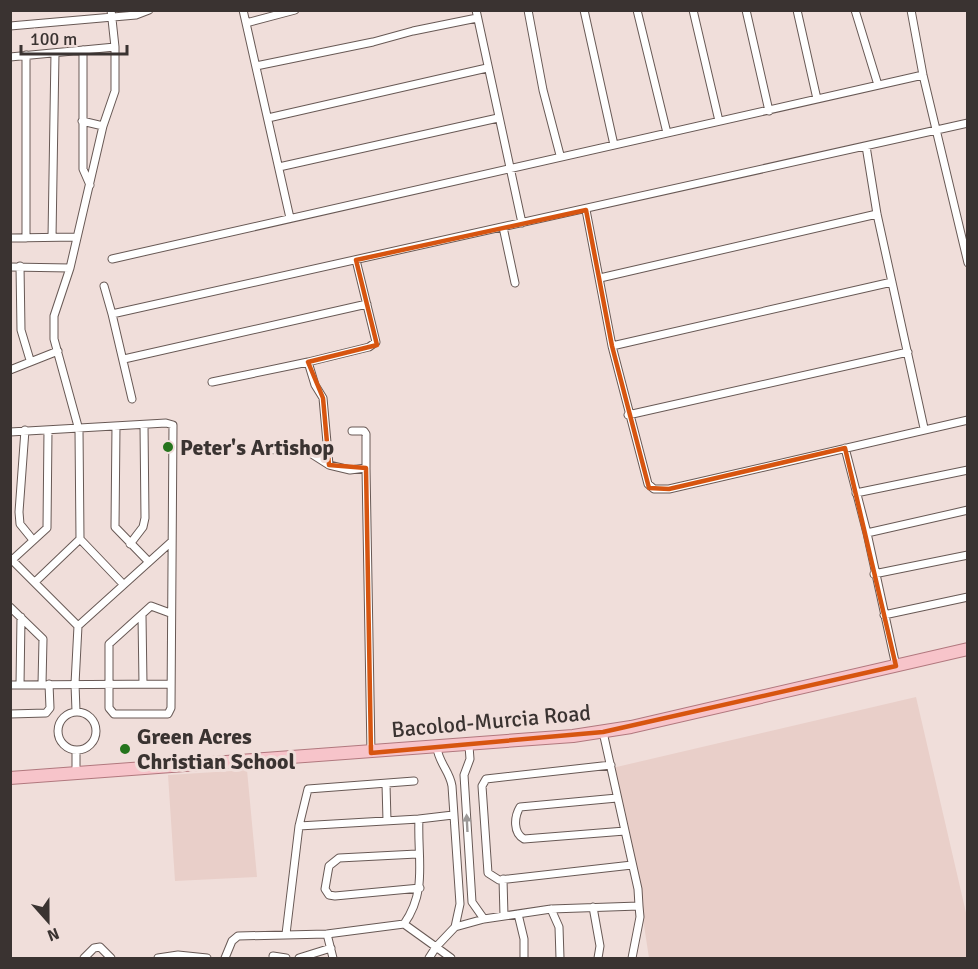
<svg xmlns="http://www.w3.org/2000/svg" width="978" height="969" font-family="Signika,sans-serif">
<style>
.built{fill:#e9cfc9}
.lines{fill:none;stroke-linecap:round;stroke-linejoin:round}
.minor-casing{stroke:#685955;stroke-width:9}
.primary-casing{stroke:#b1787e;stroke-width:14}
.minor{stroke:#fff;stroke-width:7}
.primary{stroke:#f7c4ca;stroke-width:12}
.oneway{fill:#9c9998}
.marked{fill:none;stroke:#d75510;stroke-width:4.5;stroke-linejoin:round}
.poi-dot{fill:#25741c;stroke:#f0deda;stroke-width:2}
.labels{text-anchor:middle;dominant-baseline:central;stroke-width:6;stroke-linejoin:round;paint-order:stroke}
.poi-label{font-size:22px;font-weight:bold;fill:#3a3331;stroke:#f0deda;text-anchor:start}
.street-label{font-size:22px;fill:#3a3331;stroke:#f0deda}
</style>
<rect width="100%" height="100%" fill="#f0deda"/>
<path class="built" d="M 916,697 L 967,917 L 967,958 L 649,958 L 642,912 L 608,769 Z
M 247,770 L 257,877 L 175,881 L 168,775 Z"/>
<g class="lines">
<g class="minor-casing">
<path id="minor" d="M 111,10 L 115,47 L 115,91 L 103,126 L 70,268 L 54,316 L 54,339 L 79,430 L 80,539 L 123,584
M 243,10 L 246,23 L 295,10
M 476,10 L 522,223
M 528,10 L 543,90 L 560,155
M 584,10 L 614,145
M 637,10 L 667,133
M 693,10 L 719,121
M 746,10 L 769,111
M 797,10 L 817,99
M 855,10 L 878,85
M 911,10 L 923,75 L 968,263
M 246,23 L 290,218
M 10,26 L 136,15 L 149,10
M 83,50 L 83,169 L 90,185
M 10,57 L 115,47
M 256,66 L 373,42 L 413,31 L 477,18
M 268,118 L 487,68
M 82,121 L 103,126
M 866,146 L 877,214 L 924,428
M 279,167 L 498,118
M 586,210 L 612,346 L 648,484 L 654,489 L 669,489 L 968,420
M 503,227 L 515,283
M 52,237 L 55,53
M 10,238 L 77,237
M 26,238 L 26,55
M 112,259 L 923,75
M 20,266 L 21,330 L 30,360
M 10,267 L 70,268
M 600,278 L 877,214
M 104,286 L 112,314
M 612,346 L 892,282
M 124,359 L 367,304
M 10,370 L 58,351
M 212,382 L 308,362
M 132,399 L 112,314 L 968,123
M 628,415 L 908,352
M 116,426 L 115,527 L 148,561
M 25,430 L 19,512 L 20,524 L 33,540
M 10,432 L 166,423 L 173,425 L 171,708 L 168,714 L 114,714 L 109,708 L 109,644 L 151,606 L 170,613
M 845,448 L 867,533 L 896,666
M 261,450 L 298,449 L 307,451 L 329,465 L 350,470 L 366,468 L 366,434 L 364,431 L 352,431
M 329,465 L 323,398 L 315,385 L 308,362 L 369,347 L 376,342 L 356,260
M 366,468 L 371,753
M 856,493 L 968,470
M 867,533 L 968,510
M 130,544 L 143,527 L 145,518 L 144,425
M 10,558 L 78,626
M 12,560 L 47,528 L 48,430
M 874,574 L 968,555
M 35,582 L 80,539
M 10,607 L 43,639 L 42,684
M 884,615 L 968,597
M 142,616 L 143,684
M 10,685 L 169,684
M 20,685 L 21,617
M 76,711 L 75,684 L 78,626 L 170,543
M58 731a19 19 0 1 1 38 0a19 19 0 1 1-38 0Z
M 10,714 L 46,713 L 50,708 L 49,684
M 469,746 L 470,759 L 464,775 L 472,902 L 484,919
M 437,748 C 439,763 450,772 452,786 L 460,904 L 455,927
M 611,765 L 486,779 L 482,786 L 488,873 L 499,880 L 632,865
M 76,774 L 76,751
M 386,784 L 387,821
M 617,798 L 520,807 C 514,817 513,833 524,839 L 625,831
M 419,819 L 453,815
M 299,826 L 419,819 C 417,858 428,890 404,924
M 417,854 L 339,858 L 329,866 L 325,889 L 329,895 L 335,896 L 420,888
M 503,879 L 504,916
M 593,907 L 600,946 L 598,958
M 551,909 L 559,927 L 560,958
M 518,914 L 524,939 L 524,958
M 286,934 L 299,826 L 308,789 L 414,781
M 327,934 L 333,958
M 273,956 L 286,958
M 84,958 L 94,948 L 100,947 L 111,958
M 158,958 L 178,955 L 207,958
M 225,958 L 232,941 L 238,936 L 327,934 L 404,924 L 436,947 L 455,927 L 484,919 L 551,909 L 639,906 L 638,889 L 603,732
M 299,958 L 331,948
M 429,958 L 436,947 L 451,958
M 632,958 L 640,917 L 639,906"/>
</g>
<g class="primary-casing">
<path id="primary" d="M 10,778 L 573,736 L 631,727 L 968,649"/>
</g>
<use href="#minor" class="minor"/>
<use href="#primary" class="primary"/>
</g>
<defs><path id="oneway-solid" d="M-6-.8H1V-3.2L6.5 0L1 3.2V.8H-6Z" transform="scale(1.5)"/></defs>
<use class="oneway" href="#oneway-solid" transform="translate(467 823) rotate(-93)"/>
<path class="marked" d="M 586,210 L 612,346 L 649,488 L 669,489 L 845,448 L 896,666 L 603,732 L 371,753 L 366,468 L 329,465 L 323,398 L 308,362 L 377,345 L 356,260 Z"/>
<g class="poi-dot">
<circle cx="168" cy="447" r="6"/>
<circle cx="125" cy="749" r="6"/>
</g>
<g class="labels">
<g class="poi-label">
<text x="180" y="447">Peter's Artishop</text>
<text x="137" y="736">Green Acres<tspan x="137" dy="25">Christian School</tspan></text>
</g>
<g class="street-label">
<text transform="translate(491 721) rotate(-5)">Bacolod-Murcia Road</text>
</g>
</g>
<rect width="978" height="969" fill="none" stroke="#3a3331" stroke-width="24"/>
<g transform="translate(48 921) rotate(159)" stroke="#f0deda" stroke-width="4.5" paint-order="stroke">
<path d="M0-4.5L10 22L0 15L-10 22Z" fill="#3a3331"/>
<text y="-9" font-size="16" font-weight="bold" text-anchor="middle" fill="#3a3331">N</text>
</g>
<path d="M21 45v9h106v-9" fill="none" stroke="#3a3331" stroke-width="3"/>
<text x="30" y="45" font-size="18" fill="#3a3331" stroke="#f0deda" stroke-width="4.5" paint-order="stroke">100 m</text>
</svg>
